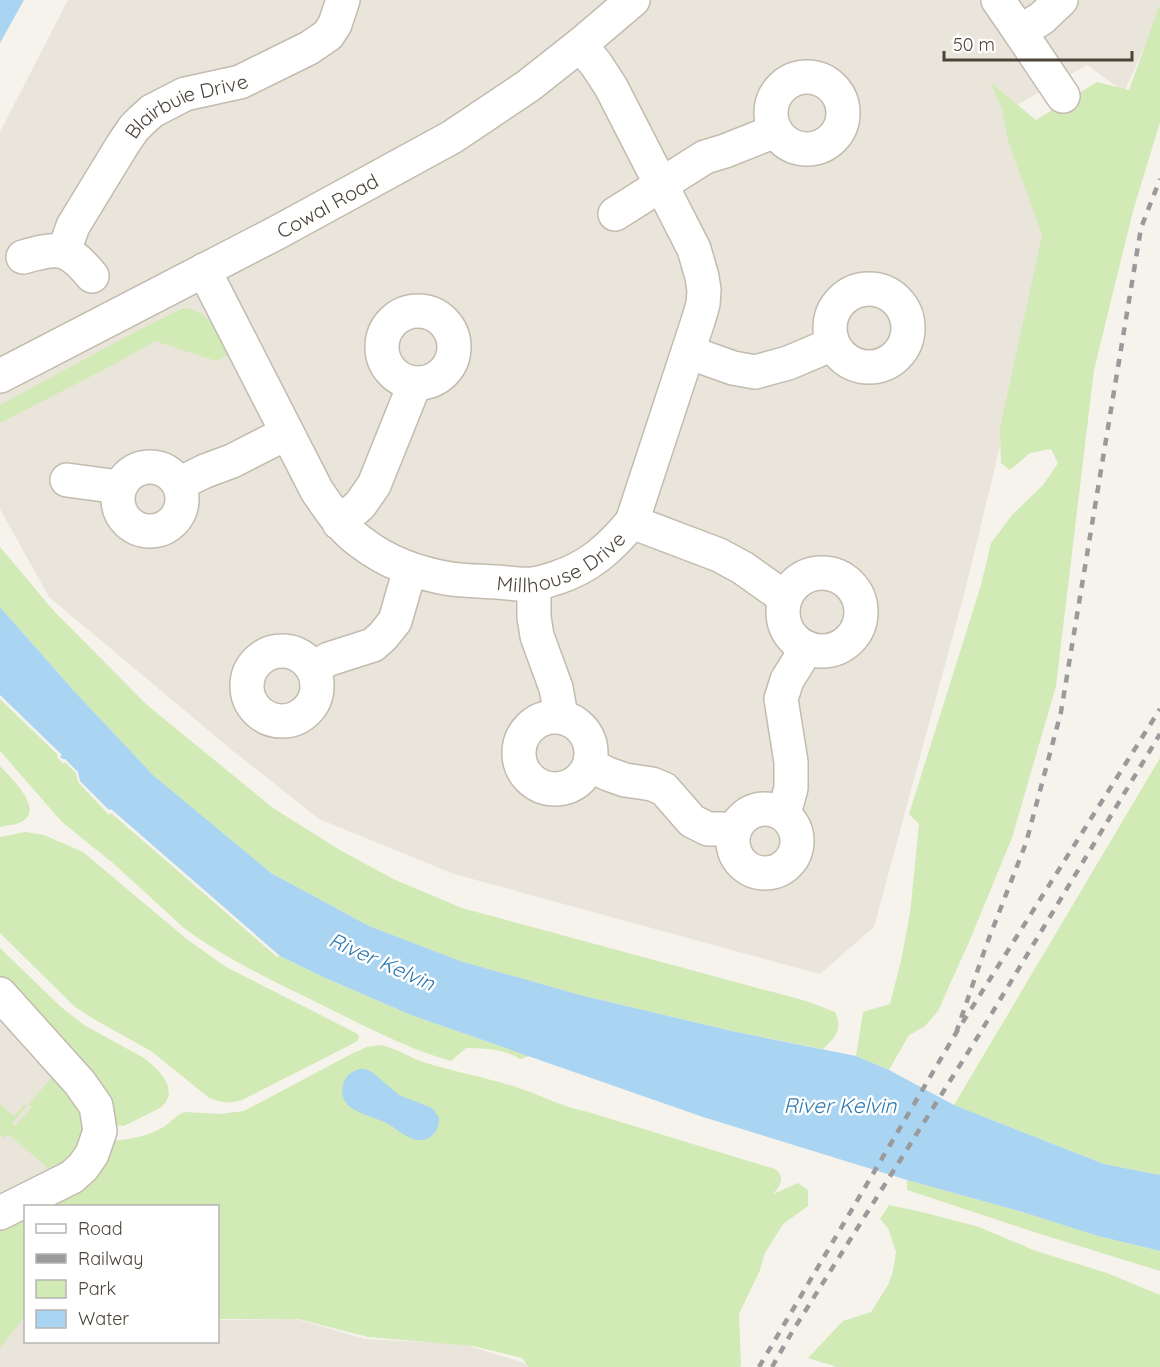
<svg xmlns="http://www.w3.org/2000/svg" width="1160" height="1367" font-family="Quicksand,sans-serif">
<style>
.residential{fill:#eae5da}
.green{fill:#d2eab5}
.water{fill:#a9d4f2}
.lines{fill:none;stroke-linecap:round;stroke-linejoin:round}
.minor-casing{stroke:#c2bbae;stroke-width:36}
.minor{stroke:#fff;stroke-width:33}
.rail{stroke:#9a9a9a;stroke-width:4.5;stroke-dasharray:8 8;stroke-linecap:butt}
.labels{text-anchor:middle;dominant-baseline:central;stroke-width:5;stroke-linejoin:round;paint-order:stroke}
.street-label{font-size:20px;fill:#4b4439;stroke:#fff}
.water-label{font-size:21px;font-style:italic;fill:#2e7ab2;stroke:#fff}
</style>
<rect width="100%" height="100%" fill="#f6f3ec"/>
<path class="residential" d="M 68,0 L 1160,0 L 1160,12 L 1124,92 L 1087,65 L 1017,105 L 1051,235 L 966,587 L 874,927 L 820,974 L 454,874 L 319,819 L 233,751 L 49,597 L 0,509 L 0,132 Z
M 0,1008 L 88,1114 L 80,1155 L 0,1203 Z
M 296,1319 L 365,1339 L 463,1344 L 537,1367 L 0,1367 L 0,1344 L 20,1320 L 25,1320 L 26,1342 L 218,1342 L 218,1320 Z"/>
<path class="green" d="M 1160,4 L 1160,122 L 1133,211 L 1094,370 L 1056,686 L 1012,838 L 969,942 L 938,1011 L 924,1027 L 909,1035 L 889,1070 L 856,1056 L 863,1012 L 890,1004 L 901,961 L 910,913 L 919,824 L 909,814 L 981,585 L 991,543 L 1012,515 L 1043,485 L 1058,463 L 1051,449 L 1030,453 L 1010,470 L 1001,463 L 1000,428 L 1042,235 L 1008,141 L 1002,109 L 990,82 L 1036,120 L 1097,82 L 1129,90 Z
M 183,308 C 212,310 216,333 227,355 L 216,361 L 155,341 L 109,367 L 0,423 L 0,405 L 135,332 Z
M 0,547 L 53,610 L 147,705 L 273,808 L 340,850 L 393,879 L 462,908 L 806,1001 L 835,1012 C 843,1029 836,1037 823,1049 L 736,1032 L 580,995 L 459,961 L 369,926 L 271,873 L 154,776 L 74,691 L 0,607 Z
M 0,699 L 58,755 L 57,757 L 63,764 L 65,762 L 76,773 L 78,782 L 109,815 L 111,813 L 277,957 L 280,956 L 323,977 L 411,1015 L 529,1056 L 520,1059 C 504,1049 484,1048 466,1048 L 451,1061 C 405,1048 363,1025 320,1004 C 273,981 226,959 184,928 L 114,864 L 62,822 L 0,751 Z
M 1160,758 L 1160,1175 L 1104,1164 L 954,1105 Z
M 0,766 C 10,777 44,808 23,821 C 17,825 8,825 0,827 Z
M 25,832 L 44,835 L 83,852 L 188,940 L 226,967 L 356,1033 L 359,1036 L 359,1038 L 356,1042 L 242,1100 C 230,1104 219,1103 208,1097 L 151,1051 L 97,1021 L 75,1007 L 0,933 L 0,837 Z
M 0,948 L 61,1007 L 84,1025 L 144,1058 L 157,1069 L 164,1078 L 168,1086 L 169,1095 L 166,1102 L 160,1108 L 124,1126 L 110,1124 L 0,981 Z
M 379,1045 C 394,1047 409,1057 423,1062 C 455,1072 489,1078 522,1089 C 544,1097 564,1107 588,1112 L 775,1169 C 786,1177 780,1186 773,1194 L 798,1183 L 808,1190 L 808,1206 L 783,1224 L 765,1253 L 760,1270 L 739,1314 L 741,1365 L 740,1367 L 529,1367 L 522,1358 L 473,1346 L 368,1337 L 298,1319 L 218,1319 L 218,1206 L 40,1206 L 110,1141 C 127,1140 146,1137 162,1128 C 170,1123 177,1114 185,1112 L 220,1114 L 244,1111 L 353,1053 L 367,1047 Z
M 52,1077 C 62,1087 72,1097 79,1110 C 86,1123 82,1143 73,1154 C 67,1162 58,1165 49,1169 L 8,1134 L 4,1138 L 0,1135 L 0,1104 L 14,1116 L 25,1104 L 27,1106 L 12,1123 L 15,1126 L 32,1107 L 28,1105 Z
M 907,1180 L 1019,1211 L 1098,1236 L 1160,1251 L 1160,1271 L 1037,1233 L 907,1190 Z
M 889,1205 L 922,1212 L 979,1227 L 1036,1251 L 1107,1273 L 1160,1295 L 1160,1367 L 837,1367 L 808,1358 L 843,1321 L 871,1312 L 888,1285 L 893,1271 L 896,1252 L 888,1228 L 880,1219 Z
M 25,1214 L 25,1319 L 23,1319 L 0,1348 L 0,1236 L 1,1235 L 0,1235 L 0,1228 Z"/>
<path class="water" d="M 0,0 L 24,0 L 0,43 Z
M 0,607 L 74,691 L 154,776 L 271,873 L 369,926 L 460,961 L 580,995 L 736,1032 L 856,1056 L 889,1070 L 954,1105 L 1104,1164 L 1160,1175 L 1160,1251 L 1098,1236 L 1019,1211 L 907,1180 L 703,1117 L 411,1015 L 323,977 L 280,956 L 111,809 L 109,810 L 80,781 L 78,772 L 65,759 L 63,759 L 60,757 L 62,755 L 0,695 Z
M 359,1069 L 365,1069 L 372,1072 L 399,1095 L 432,1108 L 439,1117 C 439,1126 437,1133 430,1137 C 414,1148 398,1128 384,1122 C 368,1114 337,1111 343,1085 C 345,1076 351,1072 359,1069 Z"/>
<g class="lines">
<g class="minor-casing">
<g id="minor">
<path d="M 998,0 L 1020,32"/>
<path d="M 1061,0 L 1042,18 L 1020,32 L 1063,96"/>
<circle cx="807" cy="113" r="36"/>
<path d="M 615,214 L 705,157 L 725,151 L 775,131"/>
<path id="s1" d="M 64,251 L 73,226 L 123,144 L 134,128 L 142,120 L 152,111 L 185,94 L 240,82 L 309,48 L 328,35 L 335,24 L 343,0"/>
<path d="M 23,257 C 59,247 67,246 92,276"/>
<path id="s2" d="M 204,270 L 317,491 C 331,511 342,529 362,543 C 388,563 420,574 451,579 C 466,581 482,581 497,582 C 509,583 522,585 534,584 C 541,583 549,580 556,578 C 590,567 610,548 632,522 L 699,318 L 703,304 L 704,290 L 702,277 L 694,249 L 611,87 L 596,64 L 580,45"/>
<circle cx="869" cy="328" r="39"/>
<circle cx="418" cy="347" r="36"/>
<path d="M 688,352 L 733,368 L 755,372 L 788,363 L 833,344"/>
<path id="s3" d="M 0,376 L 280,231 L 452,137 L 528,86 L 580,45 L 633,0"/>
<circle cx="150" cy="499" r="32"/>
<path d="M 67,480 L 119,487"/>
<path d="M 179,484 L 205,471 L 232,461 L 287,433"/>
<path d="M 632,522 L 719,555 L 743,568 L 785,598"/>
<path d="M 339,523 L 360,505 L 374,485 L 415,383"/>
<circle cx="822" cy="612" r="39"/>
<path d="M 534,584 L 534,617 L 537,636 L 556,688 L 561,716"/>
<circle cx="282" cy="686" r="35"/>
<path d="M 313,668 L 329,659 L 373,645 L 383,636 L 395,621 L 410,569"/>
<circle cx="555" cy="753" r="36"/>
<path d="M 590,765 L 608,774 L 625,780 L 652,784 L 664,789 L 692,821 L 708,829 L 734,829"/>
<circle cx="765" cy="841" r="32"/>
<path d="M 784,814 L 791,788 L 791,762 L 781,699 L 787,680 L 807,648"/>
<path d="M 0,994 L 80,1083 L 96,1106 L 100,1131 L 92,1154 L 83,1167 L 72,1177 L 0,1213"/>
</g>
</g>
<use href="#minor" class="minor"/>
<path class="rail" d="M 956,1033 L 986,946 L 1026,843 L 1061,712 L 1141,228 L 1160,179
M 759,1367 L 956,1033 L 1160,709
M 772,1367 L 792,1332 L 977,1038 L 1160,734"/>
</g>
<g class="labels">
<g class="street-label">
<text stroke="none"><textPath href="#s1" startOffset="200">Blairbuie Drive</textPath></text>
<text stroke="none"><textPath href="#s3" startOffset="369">Cowal Road</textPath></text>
<text stroke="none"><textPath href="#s2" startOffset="530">Millhouse Drive</textPath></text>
</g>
<g class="water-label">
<text transform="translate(382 961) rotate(24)">River Kelvin</text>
<text x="840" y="1105">River Kelvin</text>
</g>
</g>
<rect x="24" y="1205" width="195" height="138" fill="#ffffff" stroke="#b7b4b0" stroke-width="1.5"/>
<rect x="36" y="1224" width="30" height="9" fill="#ffffff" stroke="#b7b4b0" stroke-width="1.5"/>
<text x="78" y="1235" font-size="18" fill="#4b4439">Road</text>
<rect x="36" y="1254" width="30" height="9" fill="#9a9a9a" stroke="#b7b4b0" stroke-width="1.5"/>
<text x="78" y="1265" font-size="18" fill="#4b4439">Railway</text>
<rect x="36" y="1280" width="30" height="18" fill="#d2eab5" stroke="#b7b4b0" stroke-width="1.5"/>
<text x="78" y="1295" font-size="18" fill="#4b4439">Park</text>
<rect x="36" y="1310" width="30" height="18" fill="#a9d4f2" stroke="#b7b4b0" stroke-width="1.5"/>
<text x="78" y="1325" font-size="18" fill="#4b4439">Water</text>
<path d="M944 51v9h188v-9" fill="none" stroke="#4b4439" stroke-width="3"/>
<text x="953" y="51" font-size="18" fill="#4b4439" stroke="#ffffff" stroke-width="4.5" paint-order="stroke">50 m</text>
</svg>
